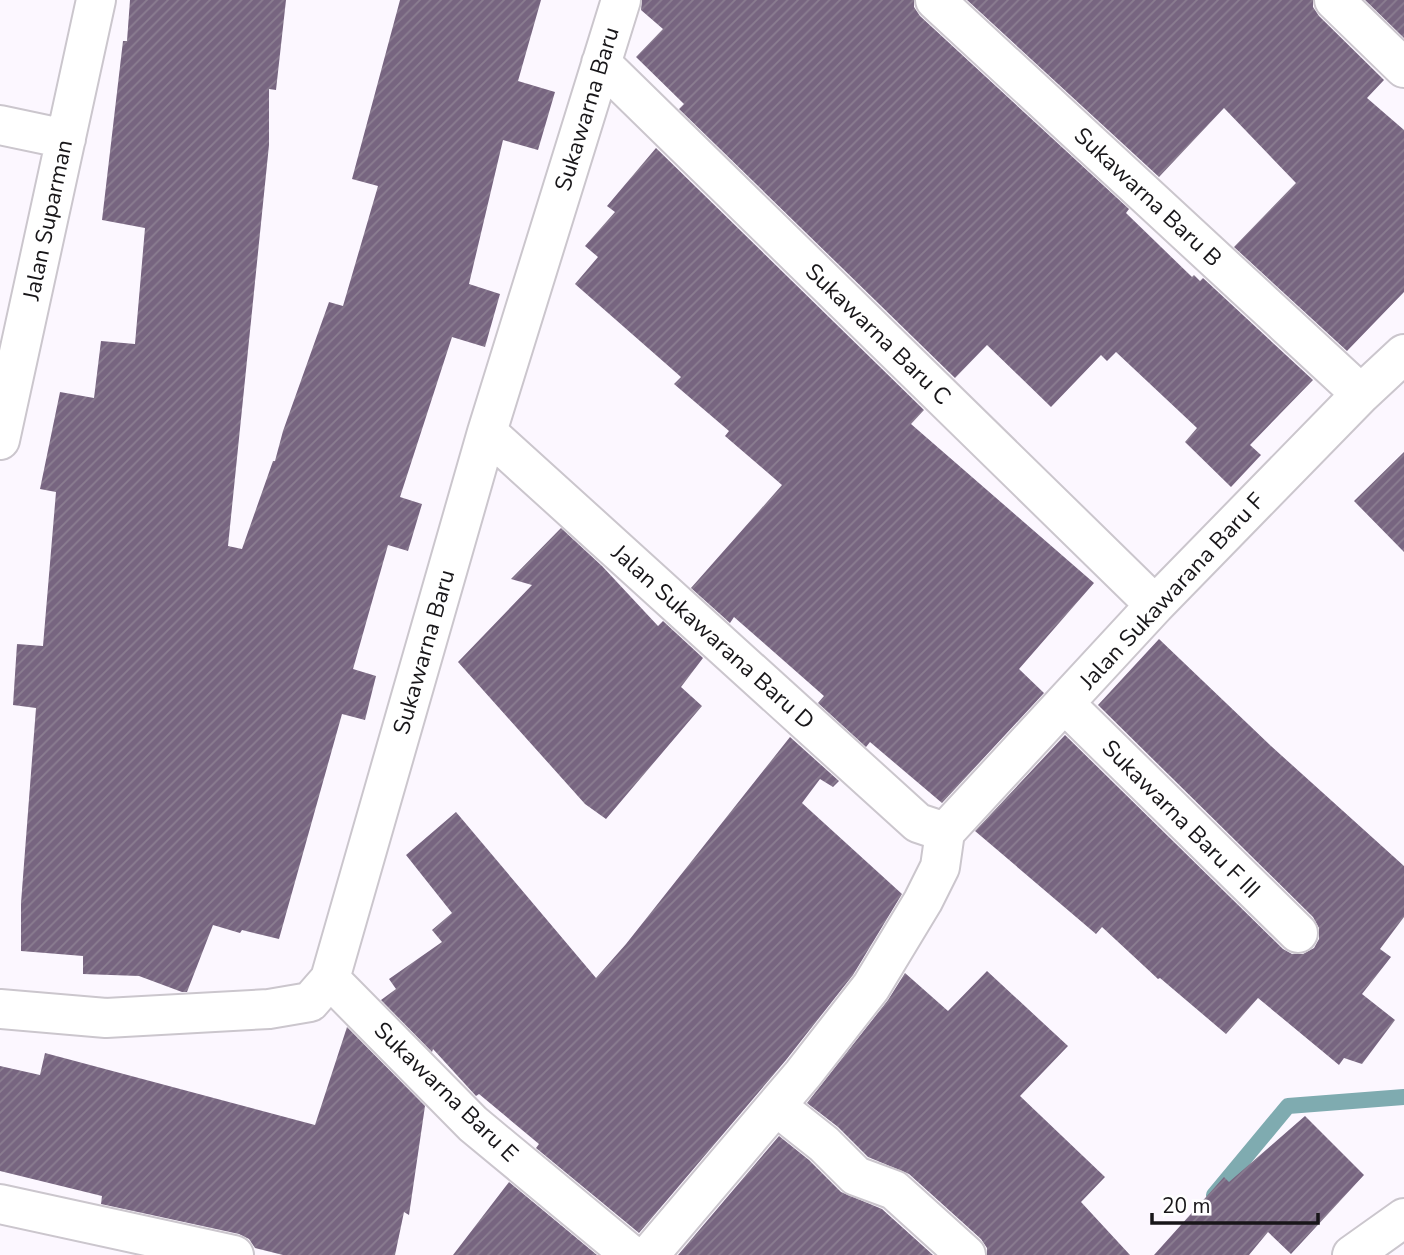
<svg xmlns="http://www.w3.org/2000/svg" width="1404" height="1255" font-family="'Nunito Sans',sans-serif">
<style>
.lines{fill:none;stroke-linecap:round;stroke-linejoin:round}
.stream{stroke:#7fabb0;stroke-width:16}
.building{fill:url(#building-hatch)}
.minor-casing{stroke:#cbc6cd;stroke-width:42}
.minor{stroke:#fff;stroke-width:38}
.labels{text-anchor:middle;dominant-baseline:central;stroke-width:5;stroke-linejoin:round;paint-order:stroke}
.street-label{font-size:23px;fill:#181619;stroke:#fff}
</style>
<defs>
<pattern id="building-hatch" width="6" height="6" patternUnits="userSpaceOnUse" patternTransform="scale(1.75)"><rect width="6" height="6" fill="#776580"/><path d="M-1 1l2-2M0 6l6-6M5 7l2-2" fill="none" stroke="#8b7e91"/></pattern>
</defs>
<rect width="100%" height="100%" fill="#fcf7ff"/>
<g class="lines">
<path class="stream" d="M 1214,1195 L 1288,1106 L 1404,1097"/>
</g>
<path class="building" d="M 130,0 L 286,0 L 276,90 L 269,89 L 269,145 L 228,546 L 242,549 L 273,461 L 275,461 L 283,431 L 329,302 L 343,306 L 378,186 L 352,179 L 400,0 L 541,0 L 518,81 L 555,92 L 538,150 L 503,140 L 469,284 L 500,294 L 485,347 L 452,337 L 400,497 L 422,504 L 408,551 L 388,545 L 353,669 L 376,676 L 365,720 L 342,714 L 279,939 L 242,930 L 240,933 L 213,925 L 187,992 L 182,992 L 139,976 L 83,974 L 83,956 L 21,951 L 21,903 L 36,708 L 13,705 L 17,644 L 43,646 L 56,492 L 40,489 L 60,392 L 94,398 L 101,341 L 135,344 L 145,228 L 102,220 L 123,41 L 127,41 Z
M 642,0 L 914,0 L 914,7 L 920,16 L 1129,209 L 1126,213 L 1192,277 L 1194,275 L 1200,281 L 1203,278 L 1313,380 L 1250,445 L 1261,455 L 1231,487 L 1185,442 L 1197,428 L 1116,352 L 1107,361 L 1101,355 L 1051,407 L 987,345 L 955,378 L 679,109 L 684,104 L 636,57 L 663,29 L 641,10 Z
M 967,0 L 1313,0 L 1313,7 L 1319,16 L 1384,80 L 1367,98 L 1404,130 L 1404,292 L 1347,351 L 1234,247 L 1296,183 L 1224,108 L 1159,177 Z
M 1365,0 L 1404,0 L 1404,38 Z
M 656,148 L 924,410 L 911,424 L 1094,583 L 1019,669 L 1044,693 L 942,803 L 870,742 L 866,747 L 818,703 L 824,696 L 734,617 L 730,623 L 691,588 L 782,485 L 725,436 L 729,431 L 674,384 L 681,377 L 575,284 L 598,257 L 585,246 L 615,212 L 607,206 Z
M 1404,452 L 1404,552 L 1354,501 Z
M 561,528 L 602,566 L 658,626 L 663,621 L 703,658 L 681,687 L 702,706 L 606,819 L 585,804 L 458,662 L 532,585 L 511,579 Z
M 1159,639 L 1271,746 L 1404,866 L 1404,917 L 1380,949 L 1391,957 L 1362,994 L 1395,1020 L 1362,1064 L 1344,1058 L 1339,1065 L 1258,998 L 1226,1034 L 1160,978 L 1158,979 L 1102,927 L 1096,934 L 975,831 L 1065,735 L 1283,949 L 1292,954 L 1303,954 L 1314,948 L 1319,939 L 1319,928 L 1313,917 L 1098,705 Z
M 790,737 L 839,781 L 833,787 L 820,779 L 802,803 L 902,894 L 853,975 L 786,1060 L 639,1233 L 536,1148 L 539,1144 L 479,1094 L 476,1096 L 433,1049 L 432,1052 L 381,1000 L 396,989 L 389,979 L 442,942 L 432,930 L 452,913 L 406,855 L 456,812 L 596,978 L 626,944 Z
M 987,971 L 1068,1046 L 1020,1096 L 1105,1177 L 1081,1202 L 1130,1255 L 987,1255 L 987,1248 L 981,1239 L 909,1174 L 868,1157 L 838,1127 L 807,1103 L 888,1000 L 905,973 L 948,1011 Z
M 347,1027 L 425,1106 L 409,1215 L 404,1212 L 395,1255 L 283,1255 L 255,1248 L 249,1239 L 239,1234 L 101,1204 L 102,1196 L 0,1171 L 0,1066 L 40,1075 L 45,1053 L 315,1125 Z
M 1305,1116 L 1364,1175 L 1291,1254 L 1268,1232 L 1249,1255 L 1154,1255 L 1224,1177 L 1229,1182 Z
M 779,1136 L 809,1160 L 841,1192 L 882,1209 L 933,1255 L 678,1255 Z
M 509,1182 L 597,1255 L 453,1255 Z"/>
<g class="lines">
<g class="minor-casing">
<path id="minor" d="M 935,0 L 1361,394
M 1334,0 L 1404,68
M 601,63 L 1155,605
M 0,125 L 66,139
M 487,432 L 918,823 L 945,832
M 0,440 L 96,0
M 1065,704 L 1298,933
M 945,832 L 1155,605 L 1361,394 L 1404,354
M 330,979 L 473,1124 L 631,1255
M 0,1009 L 106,1018 L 269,1009 L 310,1002 L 330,979 L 487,432 L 621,0
M 776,1106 L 824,1144 L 856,1176 L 894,1190 L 966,1255
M 0,1204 L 234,1255
M 649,1255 L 803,1074 L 871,987 L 923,901 L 940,867 L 945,832
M 1352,1255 L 1404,1218"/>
</g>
<use href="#minor" class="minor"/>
</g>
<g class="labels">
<g class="street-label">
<text transform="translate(587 109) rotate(-73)">Sukawarna Baru</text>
<text transform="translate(1148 197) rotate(43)">Sukawarna Baru B</text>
<text transform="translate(48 220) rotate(-78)">Jalan Suparman</text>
<text transform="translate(878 334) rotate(44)">Sukawarna Baru C</text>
<text transform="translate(1172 591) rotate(-47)">Jalan Sukawarana Baru F</text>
<text transform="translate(713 637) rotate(42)">Jalan Sukawarana Baru D</text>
<text transform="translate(424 652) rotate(-74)">Sukawarna Baru</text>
<text transform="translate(1181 819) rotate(45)">Sukawarna Baru F III</text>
<text transform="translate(446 1092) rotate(44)">Sukawarna Baru E</text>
</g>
</g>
<path d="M1152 1213v10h166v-10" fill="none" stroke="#181619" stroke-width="3.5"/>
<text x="1162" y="1213" font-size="21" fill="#181619" stroke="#ffffff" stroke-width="5" paint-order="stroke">20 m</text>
</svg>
